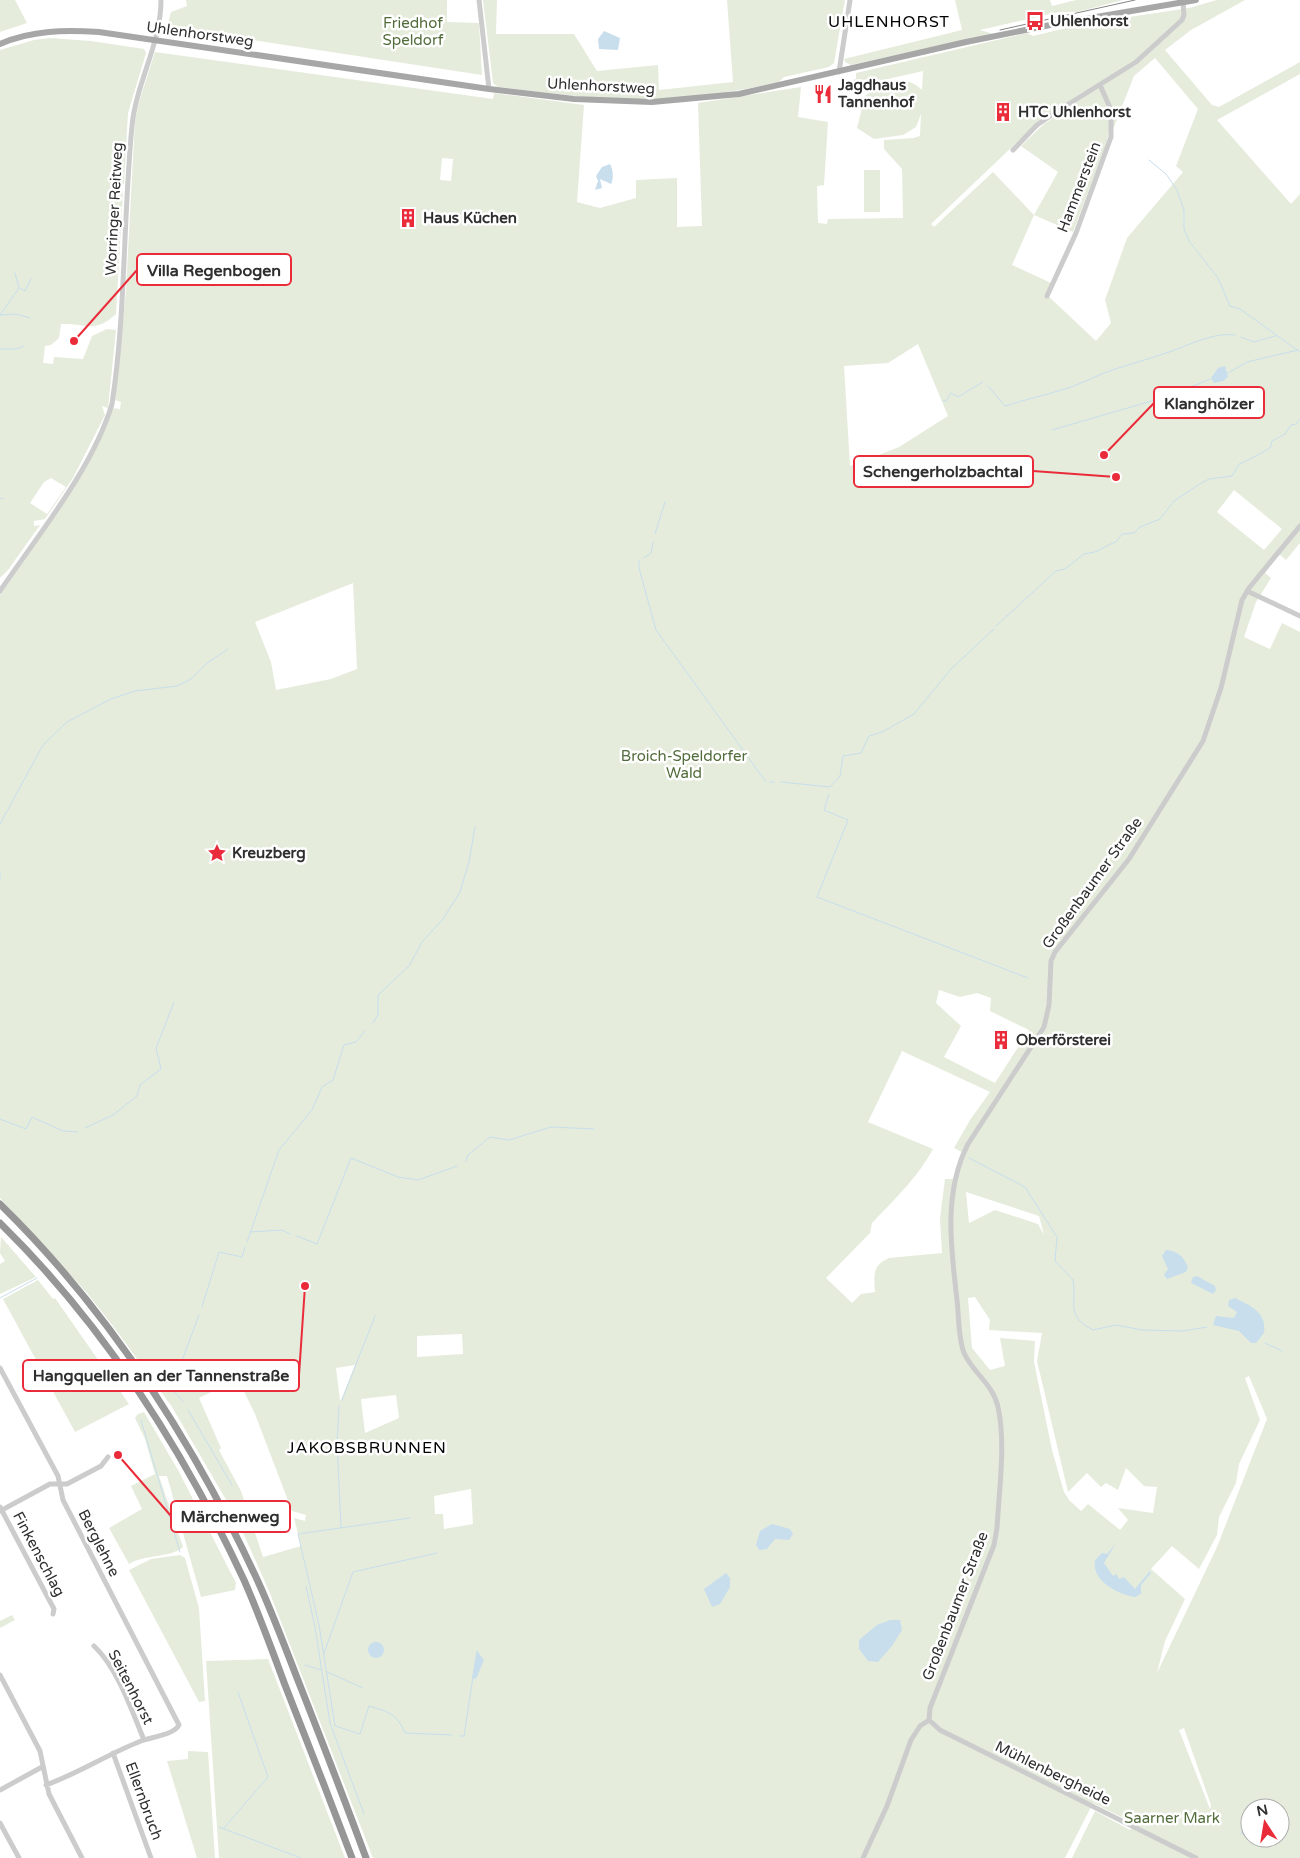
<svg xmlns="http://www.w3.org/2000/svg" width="1300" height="1858" font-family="'Varela Round',sans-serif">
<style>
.green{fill:#e5ecdc;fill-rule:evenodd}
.water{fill:#c8deed}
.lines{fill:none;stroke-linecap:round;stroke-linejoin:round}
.stream{stroke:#c8deed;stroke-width:1}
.minor{stroke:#ccc;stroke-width:5}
.major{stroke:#a7a7a7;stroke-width:6}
.highway{stroke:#969696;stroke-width:7}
.tram{stroke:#848484;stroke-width:1}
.labels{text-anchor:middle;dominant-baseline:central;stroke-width:5;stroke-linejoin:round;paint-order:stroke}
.poi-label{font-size:15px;font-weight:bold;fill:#2f2f2f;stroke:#fff;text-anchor:start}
.park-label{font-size:15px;fill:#526c3b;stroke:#fff}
.street-label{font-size:15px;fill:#2f2f2f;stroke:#fff}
.neighbourhood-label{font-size:16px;letter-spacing:1px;fill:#000;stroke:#fff}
.leader{fill:none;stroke:#ea2c3a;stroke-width:2}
.callout-dot{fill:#ea2c3a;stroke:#fff;stroke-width:2}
.callout{fill:#fff;stroke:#ea2c3a;stroke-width:2}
.callout-label{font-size:16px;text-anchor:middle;font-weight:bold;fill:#2f2f2f}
</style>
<rect width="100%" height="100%" fill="#fff"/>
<path class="green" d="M 0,0 L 15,0 L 27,23 L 0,32 Z
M 186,0 L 447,0 L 447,22 L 479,23 L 482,75 L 167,27 L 171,12 L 187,6 Z
M 483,0 L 497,0 L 496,34 L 574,34 L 597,71 L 658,65 L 659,90 L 733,82 L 727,0 L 845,0 L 834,63 L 829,67 L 784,77 L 779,82 C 744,90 709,96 673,99 C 614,102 556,94 498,87 L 493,83 Z
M 955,0 L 1050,0 L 1052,6 L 1076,0 L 1123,0 L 1077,12 L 1059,12 L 980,30 L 993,34 L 851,65 L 845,62 L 844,59 L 962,30 Z
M 1217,0 L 1245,0 L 1191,30 L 1165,50 L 1212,105 L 1219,107 L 1300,62 L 1300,74 L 1217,120 L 1291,204 L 1300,194 L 1300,543 L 1286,560 L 1279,554 L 1265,573 L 1271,578 L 1256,602 L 1244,637 L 1270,649 L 1282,623 L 1300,632 L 1300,1858 L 1072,1858 L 1095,1811 L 1130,1830 L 1134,1823 L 1093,1803 L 1065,1858 L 373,1858 L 269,1591 L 236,1517 L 172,1407 L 116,1330 L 87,1293 L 0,1198 L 0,595 L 70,493 L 104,432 L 112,410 L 114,408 L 120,409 L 121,402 L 115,400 L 126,290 L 135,120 L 139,102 L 155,52 L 493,99 L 494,93 L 584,105 L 577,202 L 600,208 L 636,198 L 636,180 L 677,178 L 677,227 L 702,226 L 698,103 L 801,87 L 798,117 L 828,122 L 824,185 L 817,186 L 818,223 L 827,224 L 828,219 L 903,218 L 902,169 L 884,149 L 884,140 L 913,138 L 920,136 L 921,114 L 916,127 L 903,135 L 874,139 L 857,128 L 865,96 C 884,82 903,72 922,90 L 923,71 L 844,89 L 845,82 L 856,79 L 856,73 L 1027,33 L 1033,36 L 1083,24 L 1189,8 ZM 1155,58 L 1198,109 L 1176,166 L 1183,172 L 1127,238 L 1105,300 L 1111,323 L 1096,341 L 1046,294 L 1051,283 L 1012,265 L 1034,215 L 1073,232 L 1106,145 L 1110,127 L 1114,127 L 1134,76 ZM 1083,92 L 1085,96 L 1044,124 L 1021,146 L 1058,172 L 1034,215 L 993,172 L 934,227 L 931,224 L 1036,124 ZM 442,158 L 453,159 L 451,181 L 440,180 ZM 918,344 L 948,416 L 899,447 L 850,466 L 844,366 L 888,363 ZM 1234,490 L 1282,529 L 1264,550 L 1217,512 ZM 353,583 L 357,669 L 331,679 L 276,690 L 271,662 L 255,622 ZM 939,990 L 960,997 L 977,993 L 991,998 L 990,1011 L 1029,1030 L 995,1083 L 944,1057 L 961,1026 L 936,1003 ZM 902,1051 L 990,1092 L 970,1120 L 954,1148 L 966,1154 L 957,1179 L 945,1179 L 940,1218 L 942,1253 L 889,1258 C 872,1265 874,1276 875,1292 L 861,1294 L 852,1303 L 826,1278 L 870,1233 L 872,1223 C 894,1200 918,1177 933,1149 L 868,1122 ZM 966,1192 L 1039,1216 L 1044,1235 L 1038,1224 L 995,1210 L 969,1223 ZM 975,1297 L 990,1320 L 989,1330 L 1042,1333 L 1037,1361 L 1068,1492 L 1087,1473 L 1101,1487 L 1106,1483 L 1118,1490 L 1126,1468 L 1144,1486 L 1157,1487 L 1153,1513 L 1118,1508 L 1128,1520 L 1120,1530 L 1088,1504 L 1081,1511 L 1069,1500 L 1064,1492 L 1052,1450 L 1034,1362 L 1035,1341 L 1000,1338 L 1005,1366 L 990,1370 L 972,1348 L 968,1298 ZM 462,1334 L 463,1354 L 417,1357 L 417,1336 ZM 355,1365 L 341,1400 L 340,1400 L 336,1368 ZM 1249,1376 L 1267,1419 L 1217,1547 L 1157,1673 L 1165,1641 L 1185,1599 L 1151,1569 L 1172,1546 L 1199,1569 L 1217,1535 L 1219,1517 L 1236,1483 L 1239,1464 L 1260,1420 L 1245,1378 ZM 238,1379 L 255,1414 L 292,1511 L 306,1515 L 305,1521 L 294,1518 L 301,1546 L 263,1557 L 241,1491 L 219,1450 L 221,1448 L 199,1398 ZM 396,1395 L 399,1418 L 365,1433 L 361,1399 ZM 471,1489 L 473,1524 L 444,1529 L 443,1514 L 435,1514 L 434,1496 ZM 1184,1728 L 1211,1805 L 1210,1809 L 1179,1730 ZM 1250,1808 L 1280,1808 L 1280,1838 L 1250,1838 Z
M 50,38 L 91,41 L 144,49 L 146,53 L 128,113 L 124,184 L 120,186 L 120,191 L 123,191 L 116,314 C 95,334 86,323 61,324 L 59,338 L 51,345 L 45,346 L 43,363 L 53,364 L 54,357 L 83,359 L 92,336 L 107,329 L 116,330 L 108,408 L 102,406 L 105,415 L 73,478 L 45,519 L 34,521 L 34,526 L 40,525 L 8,570 L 0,578 L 0,50 L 34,40 ZM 51,478 L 66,487 L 47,514 L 30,503 L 44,482 Z
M 864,170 L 880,170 L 880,212 L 864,212 Z
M 1,1237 L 36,1277 L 0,1294 L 0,1264 L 5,1261 L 0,1253 Z
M 38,1280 L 53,1299 L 55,1298 L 129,1404 L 75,1432 L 3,1299 Z
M 144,1412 L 178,1470 L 236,1583 L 235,1590 L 201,1597 L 167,1476 L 159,1476 L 183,1547 C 171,1558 145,1554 129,1564 L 109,1528 L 142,1509 L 131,1486 L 155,1474 L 145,1439 L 135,1418 L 138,1414 Z
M 180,1555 L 185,1558 L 199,1608 L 205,1701 L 199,1702 L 129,1570 L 151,1559 Z
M 12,1615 L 15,1620 L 0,1628 L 0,1621 Z
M 268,1659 L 345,1858 L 219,1858 L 206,1661 Z
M 188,1751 L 208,1752 L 215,1858 L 197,1858 L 167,1761 L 188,1759 Z"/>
<path class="water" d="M 604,31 L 620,38 L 618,50 L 599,49 L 598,39 Z
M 610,164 C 613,169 614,178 611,184 L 600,179 L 602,188 L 595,190 L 598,181 L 596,176 L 602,167 Z
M 1225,366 L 1228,377 L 1223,381 L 1214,383 L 1211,378 L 1218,368 Z
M 1166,1250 C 1178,1251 1183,1256 1188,1267 L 1186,1272 L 1167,1279 L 1164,1275 L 1168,1269 L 1162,1256 Z
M 1197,1276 L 1215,1286 L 1216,1290 L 1213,1294 L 1191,1283 L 1193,1277 Z
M 1235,1298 C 1251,1306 1267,1312 1264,1333 L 1256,1343 L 1251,1343 L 1239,1331 L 1213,1325 L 1216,1316 L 1234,1318 L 1237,1312 L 1228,1306 L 1229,1300 Z
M 772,1524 L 790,1529 L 793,1534 L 789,1540 L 775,1539 L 767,1549 L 759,1550 L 756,1545 L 760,1531 Z
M 1116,1543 L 1104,1563 L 1113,1576 L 1116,1574 L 1119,1579 L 1124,1577 L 1135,1589 L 1150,1571 L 1151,1573 L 1141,1585 L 1141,1594 L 1135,1597 C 1118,1594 1091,1581 1095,1560 L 1102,1553 L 1107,1554 Z
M 726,1573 L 730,1578 L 730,1587 L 720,1604 L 712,1607 L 704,1589 Z
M 890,1620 L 900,1620 L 902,1630 L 892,1646 L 878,1662 L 868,1661 L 859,1649 L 859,1640 L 877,1625 Z
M368 1650a8 8 0 1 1 16 0a8 8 0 1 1-16 0Z
M 477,1651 L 484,1660 L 476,1679 L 472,1678 Z
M 1280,1816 C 1300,1836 1268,1858 1241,1833 L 1242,1828 L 1250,1821 L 1250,1838 L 1280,1838 Z"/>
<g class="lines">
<path class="stream" d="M 1149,160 L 1166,174 L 1177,190 L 1184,210 L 1184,229 L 1189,241 L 1218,278 L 1230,306 L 1240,309 L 1300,352
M 20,288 L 25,291 L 31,279
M 0,315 L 19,288 L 15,273
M 0,315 L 16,314 L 30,318
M 1241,337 L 1254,342 L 1275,336
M 0,349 L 16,349 L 24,346
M 1226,374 L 1247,362 L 1298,350
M 988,386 L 1005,406 C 1026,399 1047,395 1068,388 C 1080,384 1092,378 1104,373 C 1125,365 1147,360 1169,352 C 1189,345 1214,332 1235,335
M 943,400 L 946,401 L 951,393 L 958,397 L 983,382
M 1052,430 L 1169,396 L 1210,379
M 0,498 L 3,499
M 655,534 L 665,502
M 644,558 L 651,553 L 653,542
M 639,561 L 639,568 L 656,630 L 766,782
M 996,626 L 1056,571 L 1065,569 L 1084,554 L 1095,552 L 1117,541 L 1122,534 L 1134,533 L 1140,527 L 1160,519 L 1174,501 L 1198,485 L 1209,479 L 1232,476 L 1239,464 C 1249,460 1260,454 1270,448 L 1272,441 L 1285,434 L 1291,425 L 1296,424 L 1300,419
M 770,782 L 774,782
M 781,782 L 830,787 L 840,776 L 843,756 L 861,753 L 869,736 L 882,732 L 914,714 L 951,669 L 994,629
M 829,794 L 824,810 L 848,820 L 817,897 L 1028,978
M 0,824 L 43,745 L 67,722 L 111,699 L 135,691 L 177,686 L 191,679 L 207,663 L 228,649
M 0,873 L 0,879
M 373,1023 L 378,1015 L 378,995 L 409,966 L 422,942 L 443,919 L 460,892 L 469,862 L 475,827
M 0,1119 L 26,1129 L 32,1117 L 63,1131 L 78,1132
M 85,1128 L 113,1115 L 137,1096 L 140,1085 L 161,1069 L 156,1048 L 174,1002
M 969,1158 L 1025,1187 L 1057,1237 L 1055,1261 L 1073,1280 C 1077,1303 1065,1316 1093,1330 L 1116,1325 L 1142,1330 L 1183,1331 L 1207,1327
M 466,1161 L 468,1155 L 490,1137 L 509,1140 L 551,1127 L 594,1129
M 250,1232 L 282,1230 L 290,1234
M 297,1236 L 317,1244 L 351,1158 L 398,1177 L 418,1180 L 457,1166
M 247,1242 L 279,1150 L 312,1110 L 322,1087 L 333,1080 L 344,1045 L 356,1042 L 365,1031
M 0,1298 L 37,1278
M 202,1307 L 219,1252 L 242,1257 L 245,1247
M 1265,1343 L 1282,1351
M 180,1366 L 199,1315
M 172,1389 L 183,1401
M 170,1391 L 178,1372
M 342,1400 L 375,1316
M 339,1406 L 337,1443 L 341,1527
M 188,1410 L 232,1485
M 141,1420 L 180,1552
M 410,1518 L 298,1534 L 319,1625 L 335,1726 L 360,1734 L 369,1706 C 389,1712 396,1713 405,1733 L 452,1735
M 306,1586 L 315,1627 L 330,1723 L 364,1814
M 324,1653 L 353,1572 L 437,1553
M 305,1665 L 321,1670
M 327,1672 L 363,1688
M 459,1736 L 464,1736 L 477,1651
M 219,1827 L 301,1858
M 224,1828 L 268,1777 L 238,1692"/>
<path class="minor" d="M 479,0 L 489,89
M 839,72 L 850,0
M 1013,150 L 1037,125 L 1059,110 L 1136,62 L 1182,20 L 1184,15 L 1183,2
M 1047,296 L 1076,233 L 1111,137 L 1111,110 L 1100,85
M 0,591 C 38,535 93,468 112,404 C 126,312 123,218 132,126 C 136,83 161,44 161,0
M 1247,591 L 1300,616
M 0,1368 L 58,1476 L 63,1500 L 179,1725 C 174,1735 151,1737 141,1741 C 108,1754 79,1773 46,1785
M 0,1507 L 54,1609 L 53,1614
M 0,1511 L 50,1484 L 67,1484 L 101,1466 L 108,1457
M 94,1646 C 117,1667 132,1711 144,1740
M 0,1675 L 40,1751 L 49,1794 L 82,1858
M 929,1720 L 930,1708 L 994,1545 L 997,1528 C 999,1491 1006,1443 998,1407 C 993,1384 973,1373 964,1353 C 958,1337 959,1317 957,1300 C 951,1248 943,1193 968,1144 L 1044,1027 L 1049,1005 L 1051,961 L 1055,952 L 1129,859 L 1203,741 L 1221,688 L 1242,600 L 1249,588 L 1300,526
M 929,1720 L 940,1730 L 1196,1858
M 113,1753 L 151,1858
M 0,1790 L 42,1767
M 0,1823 L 19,1858
M 863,1858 L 887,1806 L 911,1740 L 920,1726 L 929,1720"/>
<path class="major" d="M 0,44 C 32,30 65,30 99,32 L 489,89 L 574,99 L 652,102 L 739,94 L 966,42 L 1055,24 L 1196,0"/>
<path class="highway" d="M 0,1204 C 108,1310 191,1438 255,1575 C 272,1611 286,1650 301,1688 C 323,1744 345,1801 366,1858
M 0,1223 C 103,1324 183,1449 244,1580 C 259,1614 272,1650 285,1685 C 308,1743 330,1800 352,1858"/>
<path class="tram" d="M 1000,30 L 1135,0"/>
</g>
<defs>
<g id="bus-bare" transform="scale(1.5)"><path d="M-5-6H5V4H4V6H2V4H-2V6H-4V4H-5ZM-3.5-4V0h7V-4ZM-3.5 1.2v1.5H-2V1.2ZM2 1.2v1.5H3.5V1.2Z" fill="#ea2c3a" stroke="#fff" stroke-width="2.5" paint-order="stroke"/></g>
<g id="restaurant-bare" transform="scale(1.5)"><path d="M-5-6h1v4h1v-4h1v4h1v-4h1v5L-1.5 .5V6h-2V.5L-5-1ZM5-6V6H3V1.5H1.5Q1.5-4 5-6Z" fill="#ea2c3a" stroke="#fff" stroke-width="2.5" paint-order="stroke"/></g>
<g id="building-bare" transform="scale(1.5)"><path d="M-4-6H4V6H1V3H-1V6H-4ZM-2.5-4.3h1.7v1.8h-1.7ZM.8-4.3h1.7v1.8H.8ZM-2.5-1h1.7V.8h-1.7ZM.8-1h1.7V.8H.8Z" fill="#ea2c3a" stroke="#fff" stroke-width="2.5" paint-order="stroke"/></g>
<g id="sight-bare" transform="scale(1.5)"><path d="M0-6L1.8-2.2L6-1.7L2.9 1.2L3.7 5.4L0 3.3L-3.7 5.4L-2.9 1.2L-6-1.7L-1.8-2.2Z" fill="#ea2c3a" stroke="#fff" stroke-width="2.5" paint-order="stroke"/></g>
</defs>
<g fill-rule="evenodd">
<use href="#bus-bare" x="1035" y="21"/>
<use href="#restaurant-bare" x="823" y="94"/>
<use href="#building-bare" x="1003" y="112"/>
<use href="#building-bare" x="408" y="218"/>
<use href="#sight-bare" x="217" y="853"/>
<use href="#building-bare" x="1001" y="1040"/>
</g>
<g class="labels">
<g class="poi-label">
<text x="1050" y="21">Uhlenhorst</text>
<text x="838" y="85">Jagdhaus<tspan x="838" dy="17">Tannenhof</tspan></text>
<text x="1018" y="112">HTC Uhlenhorst</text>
<text x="423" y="218">Haus Küchen</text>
<text x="232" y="853">Kreuzberg</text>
<text x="1016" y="1040">Oberförsterei</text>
</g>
<g class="park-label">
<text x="413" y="23">Friedhof<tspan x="413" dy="17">Speldorf</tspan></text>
<text x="684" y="756">Broich-Speldorfer<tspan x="684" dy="17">Wald</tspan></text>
<text x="1172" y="1818">Saarner Mark</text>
</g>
<g class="street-label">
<text transform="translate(200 34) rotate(8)">Uhlenhorstweg</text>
<text transform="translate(601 86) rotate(3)">Uhlenhorstweg</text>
<text transform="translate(1079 187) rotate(-69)">Hammerstein</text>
<text transform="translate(114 209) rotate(-87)">Worringer Reitweg</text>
<text transform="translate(1092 883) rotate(-54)">Großenbaumer Straße</text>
<text transform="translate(99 1543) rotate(63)">Berglehne</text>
<text transform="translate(39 1554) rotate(62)">Finkenschlag</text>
<text transform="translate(955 1606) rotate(-69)">Großenbaumer Straße</text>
<text transform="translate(131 1687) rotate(63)">Seitenhorst</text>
<text transform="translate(1053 1773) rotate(26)">Mühlenbergheide</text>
<text transform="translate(144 1801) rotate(70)">Ellernbruch</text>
</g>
<g class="neighbourhood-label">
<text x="889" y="22">UHLENHORST</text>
<text x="367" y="1448">JAKOBSBRUNNEN</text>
</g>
</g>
<path class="leader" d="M74 341L137 270M1104 455L1154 403M1116 477L1033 471M305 1286L299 1375M118 1455L171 1516"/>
<g class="callout-dot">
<circle cx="74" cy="341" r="5"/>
<circle cx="1104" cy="455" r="5"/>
<circle cx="1116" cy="477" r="5"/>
<circle cx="305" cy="1286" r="5"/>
<circle cx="118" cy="1455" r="5"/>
</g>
<g class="callout">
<rect x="137" y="254" width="154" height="31" rx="5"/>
<rect x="1154" y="387" width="110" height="31" rx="5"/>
<rect x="854" y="456" width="179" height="31" rx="5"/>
<rect x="23" y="1360" width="276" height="31" rx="5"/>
<rect x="171" y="1501" width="119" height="31" rx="5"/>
</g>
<g class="callout-label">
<text x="214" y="276">Villa Regenbogen</text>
<text x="1209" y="409">Klanghölzer</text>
<text x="943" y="477">Schengerholzbachtal</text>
<text x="161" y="1381">Hangquellen an der Tannenstraße</text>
<text x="230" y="1522">Märchenweg</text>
</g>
<g transform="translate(1265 1823) rotate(348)"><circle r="24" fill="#ffffff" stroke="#acacac"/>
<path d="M0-4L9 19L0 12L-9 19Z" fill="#ea2c3a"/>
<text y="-8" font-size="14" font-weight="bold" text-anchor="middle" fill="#2f2f2f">N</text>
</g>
</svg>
